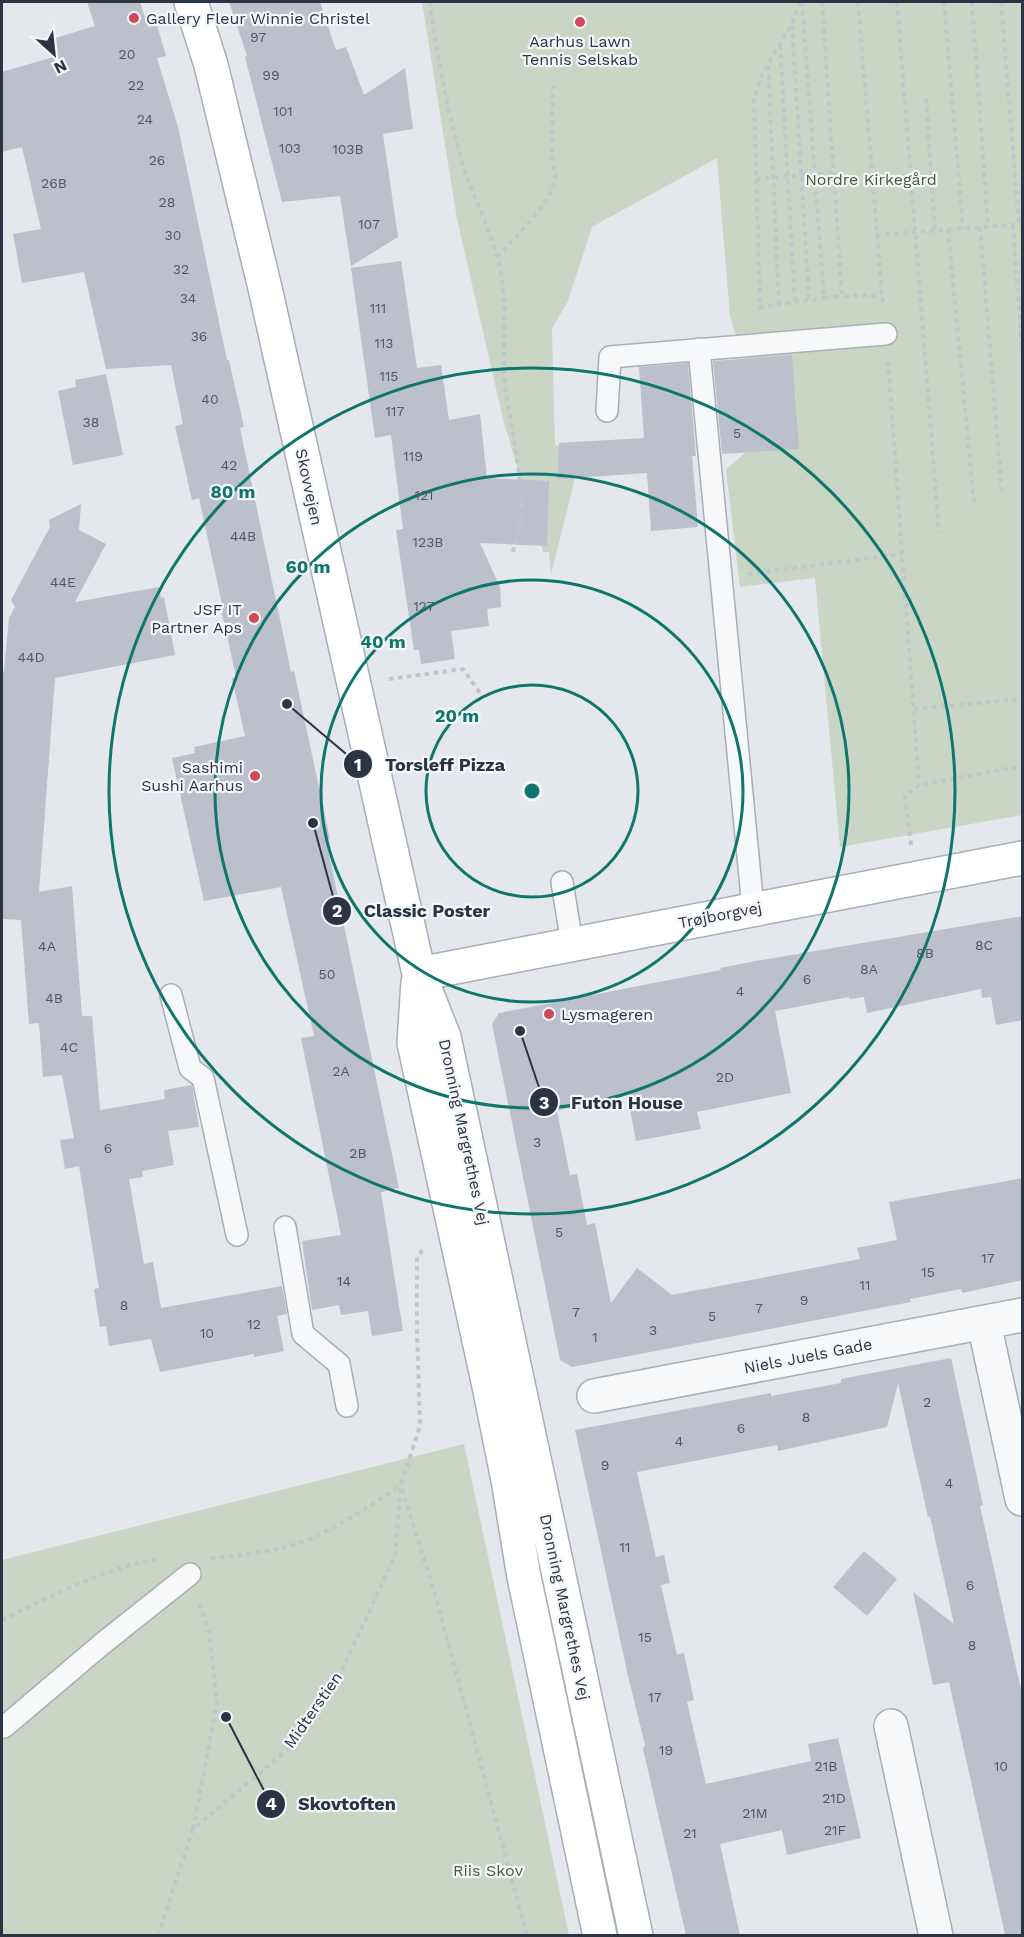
<svg xmlns="http://www.w3.org/2000/svg" width="1024" height="1937" font-family="'Work Sans',sans-serif">
<style>
.green{fill:#c9d6c5}
.building{fill:#bbc0ca}
.lines{fill:none;stroke-linecap:round;stroke-linejoin:round}
.lane-casing{stroke:#a9aeb7;stroke-width:24}
.street-casing{stroke:#a9aeb7;stroke-width:36}
.secondary-casing{stroke:#a9aeb7;stroke-width:36}
.path{stroke:#c2c5cb;stroke-width:4;stroke-dasharray:4.5 4.5;stroke-linecap:butt}
.lane{stroke:#f7f8fa;stroke-width:21}
.street{stroke:#f7f8fa;stroke-width:33}
.secondary{stroke:#fff;stroke-width:33}
.ring{fill:none;stroke:#0f766e;stroke-width:3}
.poi-dot{fill:#d1495b;stroke:#f4f6f9;stroke-width:2}
.labels{text-anchor:middle;dominant-baseline:central;stroke-width:4.5;stroke-linejoin:round;paint-order:stroke}
.number-label{font-size:14px;fill:#4f5766}
.poi-label{font-size:16px;fill:#2b3445;stroke:#f4f6f9;text-anchor:start}
.park-label{font-size:16px;fill:#3f6138;stroke:#f4f6f9}
.street-label{font-size:16px;fill:#2b3445;stroke:#f4f6f9}
.centre{fill:#0f766e;stroke:#f4f6f9;stroke-width:3}
.ring-label{font-size:18px;text-anchor:middle;font-weight:bold;fill:#0f766e;stroke:#f4f6f9;stroke-width:4.5;stroke-linejoin:round;paint-order:stroke}
.leader{fill:none;stroke:#2b3445;stroke-width:2}
.callout-dot{fill:#2b3445;stroke:#f4f6f9;stroke-width:2}
.mark-label{font-size:18px;text-anchor:middle;font-weight:bold;fill:#fff}
.callout-label{font-size:18px;text-anchor:middle;font-weight:bold;fill:#2b3445;stroke:#f4f6f9;stroke-width:4.5;stroke-linejoin:round;paint-order:stroke}
</style>
<rect width="100%" height="100%" fill="#e4e7ec"/>
<path class="green" d="M 422,2 L 1022,2 L 1022,815 L 840,847 L 815,578 L 740,587 L 726,470 L 766,434 L 730,316 L 717,158 L 592,227 L 568,301 L 552,329 L 555,445 L 572,446 L 574,483 L 551,574 L 549,552 L 543,552 L 504,423 L 457,219 Z
M 464,1444 L 569,1935 L 2,1936 L 2,1560 Z"/>
<path class="building" d="M 87,2 L 140,2 L 148,27 L 157,25 L 166,56 L 157,58 L 178,127 L 227,360 L 229,360 L 244,427 L 240,428 L 291,672 L 294,671 L 330,839 L 326,840 L 399,1188 L 381,1192 L 403,1331 L 372,1336 L 368,1311 L 341,1315 L 339,1305 L 312,1310 L 302,1241 L 341,1235 L 301,1038 L 314,1036 L 281,887 L 204,901 L 172,758 L 195,753 L 194,747 L 245,736 L 232,678 L 236,677 L 221,609 L 223,609 L 199,498 L 192,500 L 175,426 L 183,424 L 171,365 L 106,369 L 84,272 L 22,283 L 13,234 L 41,229 L 22,147 L 2,152 L 2,72 L 57,56 L 52,39 L 95,26 Z
M 229,2 L 320,2 L 336,50 L 346,47 L 364,95 L 405,68 L 413,129 L 383,134 L 398,237 L 351,266 L 340,196 L 282,202 L 245,57 L 247,56 Z
M 401,261 L 417,368 L 441,365 L 449,420 L 480,414 L 487,478 L 549,481 L 547,546 L 480,543 L 500,587 L 501,607 L 487,609 L 489,626 L 451,631 L 455,659 L 421,664 L 419,650 L 414,650 L 396,530 L 403,529 L 391,435 L 375,438 L 351,268 Z
M 792,355 L 799,449 L 722,454 L 713,361 Z
M 688,363 L 696,456 L 692,456 L 698,527 L 651,531 L 647,473 L 558,479 L 559,443 L 644,438 L 639,367 Z
M 106,374 L 123,455 L 73,465 L 58,391 L 76,387 L 75,380 Z
M 81,504 L 79,530 L 106,544 L 75,602 L 159,587 L 161,598 L 164,597 L 175,655 L 55,678 L 39,892 L 72,886 L 82,1016 L 92,1016 L 100,1110 L 165,1099 L 164,1090 L 192,1085 L 199,1127 L 168,1131 L 174,1165 L 142,1171 L 143,1177 L 129,1179 L 144,1264 L 153,1262 L 161,1308 L 282,1286 L 287,1314 L 277,1316 L 284,1351 L 254,1357 L 254,1354 L 160,1372 L 151,1339 L 109,1346 L 106,1326 L 100,1327 L 94,1289 L 99,1288 L 79,1166 L 65,1169 L 60,1140 L 74,1138 L 62,1075 L 43,1077 L 39,1023 L 29,1024 L 21,920 L 2,919 L 2,673 L 4,671 L 9,618 L 15,607 L 11,600 L 50,527 L 49,520 Z
M 1023,916 L 1023,1020 L 996,1025 L 991,997 L 982,998 L 981,989 L 867,1013 L 864,997 L 850,999 L 849,997 L 775,1011 L 791,1093 L 697,1112 L 701,1129 L 636,1141 L 627,1094 L 557,1111 L 570,1175 L 577,1174 L 587,1225 L 595,1223 L 611,1303 L 637,1268 L 672,1295 L 860,1259 L 857,1248 L 897,1240 L 889,1202 L 1023,1178 L 1023,1280 L 962,1293 L 961,1289 L 910,1299 L 911,1302 L 572,1367 L 560,1360 L 492,1024 L 499,1013 L 721,970 L 720,968 L 756,961 Z
M 951,1358 L 983,1505 L 980,1506 L 1023,1699 L 1023,1935 L 1005,1935 L 949,1682 L 933,1685 L 913,1592 L 954,1624 L 930,1516 L 928,1517 L 898,1383 L 887,1427 L 778,1451 L 777,1445 L 637,1472 L 656,1557 L 664,1555 L 670,1583 L 661,1585 L 677,1655 L 684,1653 L 694,1700 L 687,1702 L 706,1784 L 811,1761 L 808,1744 L 838,1738 L 861,1838 L 787,1855 L 782,1830 L 720,1844 L 740,1935 L 686,1935 L 643,1749 L 645,1745 L 628,1676 L 575,1430 L 771,1393 L 771,1396 L 841,1383 L 841,1379 Z
M 864,1551 L 897,1579 L 867,1616 L 833,1587 Z"/>
<g class="lines">
<g class="lane-casing">
<path id="lane" d="M 699,349 L 753,908
M 607,411 L 610,357 L 886,334
M 562,882 L 572,944
M 171,995 L 190,1068 L 203,1078 L 237,1235
M 285,1227 L 303,1334 L 339,1364 L 347,1406
M 4,1727 L 102,1644 L 190,1574"/>
</g>
<g class="street-casing">
<path id="street" d="M 984,1323 L 1022,1499
M 594,1396 L 1022,1315
M 891,1726 L 936,1936"/>
</g>
<g class="secondary-casing">
<path id="secondary" d="M 191,2 L 211,65 L 265,288 L 419,974 L 444,1037 L 636,1936
M 419,974 L 1022,858
M 418,982 L 414,1043 L 489,1386 L 508,1480 L 524,1577 L 600,1936"/>
</g>
<path class="path" d="M 430,2 C 437,56 447,110 462,162 C 474,202 496,237 502,279 C 507,310 503,343 504,374 C 507,419 536,516 511,554
M 800,2 L 792,24 L 763,72 L 754,99 L 760,307 L 824,298
M 802,2 L 824,298 L 842,296
M 822,2 L 842,296 L 882,295
M 858,2 L 883,306
M 897,2 L 939,533
M 944,2 L 963,228
M 972,2 L 988,227
M 1001,2 L 1019,224
M 792,25 L 809,300
M 780,45 L 795,302
M 768,66 L 779,304
M 926,99 L 935,231
M 756,179 L 834,173
M 1013,225 L 1022,349
M 980,227 L 1002,495
M 948,229 L 974,503
M 876,235 L 1022,224
M 497,257 L 537,214 L 549,195 L 556,180 L 552,155 L 553,86
M 888,361 L 919,785
M 748,574 L 902,554
M 389,679 L 463,669 L 480,693
M 914,709 L 1022,699
M 911,845 L 905,796 L 919,785 L 1022,766
M 402,1489 L 435,1594 L 527,1936
M 211,1558 C 240,1555 271,1553 299,1543 C 335,1530 368,1507 400,1486
M 2,1620 C 45,1599 115,1563 162,1559
M 193,1829 L 217,1703 L 209,1630 L 199,1602
M 158,1936 L 193,1829 L 292,1746 L 341,1672 L 395,1556 L 401,1485 L 420,1426 L 417,1330 L 417,1256 L 424,1249"/>
<use href="#lane" class="lane"/>
<use href="#street" class="street"/>
<use href="#secondary" class="secondary"/>
</g>
<g class="ring">
<circle cx="532" cy="791" r="106"/>
<circle cx="532" cy="791" r="211"/>
<circle cx="532" cy="791" r="317"/>
<circle cx="532" cy="791" r="423"/>
</g>
<g class="poi-dot">
<circle cx="134" cy="18" r="6"/>
<circle cx="580" cy="22" r="6"/>
<circle cx="254" cy="618" r="6"/>
<circle cx="255" cy="776" r="6"/>
<circle cx="549" cy="1014" r="6"/>
</g>
<g class="labels">
<g class="number-label">
<text x="258" y="37">97</text>
<text x="127" y="54">20</text>
<text x="271" y="75">99</text>
<text x="136" y="85">22</text>
<text x="283" y="111">101</text>
<text x="145" y="119">24</text>
<text x="290" y="148">103</text>
<text x="348" y="149">103B</text>
<text x="157" y="160">26</text>
<text x="54" y="183">26B</text>
<text x="167" y="202">28</text>
<text x="369" y="224">107</text>
<text x="173" y="235">30</text>
<text x="181" y="269">32</text>
<text x="188" y="298">34</text>
<text x="378" y="308">111</text>
<text x="199" y="336">36</text>
<text x="384" y="343">113</text>
<text x="389" y="376">115</text>
<text x="210" y="399">40</text>
<text x="395" y="411">117</text>
<text x="91" y="422">38</text>
<text x="737" y="433">5</text>
<text x="413" y="456">119</text>
<text x="229" y="465">42</text>
<text x="424" y="495">121</text>
<text x="243" y="536">44B</text>
<text x="428" y="542">123B</text>
<text x="63" y="582">44E</text>
<text x="424" y="606">127</text>
<text x="31" y="657">44D</text>
<text x="984" y="945">8C</text>
<text x="47" y="946">4A</text>
<text x="925" y="953">8B</text>
<text x="869" y="969">8A</text>
<text x="327" y="974">50</text>
<text x="807" y="979">6</text>
<text x="740" y="991">4</text>
<text x="54" y="998">4B</text>
<text x="69" y="1047">4C</text>
<text x="341" y="1071">2A</text>
<text x="725" y="1077">2D</text>
<text x="537" y="1142">3</text>
<text x="108" y="1148">6</text>
<text x="358" y="1153">2B</text>
<text x="559" y="1232">5</text>
<text x="988" y="1258">17</text>
<text x="928" y="1272">15</text>
<text x="344" y="1281">14</text>
<text x="865" y="1285">11</text>
<text x="804" y="1300">9</text>
<text x="124" y="1305">8</text>
<text x="759" y="1308">7</text>
<text x="576" y="1312">7</text>
<text x="712" y="1316">5</text>
<text x="254" y="1324">12</text>
<text x="653" y="1330">3</text>
<text x="207" y="1333">10</text>
<text x="595" y="1337">1</text>
<text x="927" y="1402">2</text>
<text x="806" y="1417">8</text>
<text x="741" y="1428">6</text>
<text x="679" y="1441">4</text>
<text x="605" y="1465">9</text>
<text x="949" y="1483">4</text>
<text x="625" y="1547">11</text>
<text x="970" y="1585">6</text>
<text x="645" y="1637">15</text>
<text x="972" y="1645">8</text>
<text x="655" y="1697">17</text>
<text x="666" y="1750">19</text>
<text x="826" y="1766">21B</text>
<text x="1001" y="1766">10</text>
<text x="834" y="1798">21D</text>
<text x="755" y="1813">21M</text>
<text x="835" y="1830">21F</text>
<text x="690" y="1833">21</text>
</g>
<g class="poi-label">
<text x="146" y="18">Gallery Fleur Winnie Christel</text>
<text x="580" y="41" text-anchor="middle">Aarhus Lawn<tspan x="580" dy="18">Tennis Selskab</tspan></text>
<text x="242" y="609" text-anchor="end">JSF IT<tspan x="242" dy="18">Partner Aps</tspan></text>
<text x="243" y="767" text-anchor="end">Sashimi<tspan x="243" dy="18">Sushi Aarhus</tspan></text>
<text x="561" y="1014">Lysmageren</text>
</g>
<g class="park-label">
<text x="871" y="179">Nordre Kirkegård</text>
<text x="488" y="1870">Riis Skov</text>
</g>
<g class="street-label">
<text transform="translate(309 487) rotate(78)">Skovvejen</text>
<text transform="translate(720 915) rotate(-11)">Trøjborgvej</text>
<text transform="translate(464 1132) rotate(78)">Dronning Margrethes Vej</text>
<text transform="translate(808 1356) rotate(-11)">Niels Juels Gade</text>
<text transform="translate(565 1607) rotate(78)">Dronning Margrethes Vej</text>
<text transform="translate(313 1710) rotate(-55)">Midterstien</text>
</g>
</g>
<circle cx="532" cy="791" r="9" class="centre"/>
<g class="ring-label">
<text x="233" y="498">80 m</text>
<text x="308" y="573">60 m</text>
<text x="383" y="648">40 m</text>
<text x="457" y="722">20 m</text>
</g>
<path class="leader" d="M287 704L358 764M313 823L337 911M520 1031L544 1102M226 1717L271 1804"/>
<g class="callout-dot">
<circle cx="287" cy="704" r="6"/>
<circle cx="313" cy="823" r="6"/>
<circle cx="520" cy="1031" r="6"/>
<circle cx="226" cy="1717" r="6"/>
<circle cx="358" cy="764" r="15"/>
<circle cx="337" cy="911" r="15"/>
<circle cx="544" cy="1102" r="15"/>
<circle cx="271" cy="1804" r="15"/>
</g>
<g class="mark-label">
<text x="358" y="771">1</text>
<text x="337" y="917">2</text>
<text x="544" y="1109">3</text>
<text x="271" y="1810">4</text>
</g>
<g class="callout-label">
<text x="445" y="771">Torsleff Pizza</text>
<text x="427" y="917">Classic Poster</text>
<text x="627" y="1109">Futon House</text>
<text x="347" y="1810">Skovtoften</text>
</g>
<rect width="1024" height="1937" fill="none" stroke="#2b3445" stroke-width="6"/>
<g transform="translate(54 54) rotate(153)" stroke="#f4f6f9" stroke-width="4.5" paint-order="stroke">
<path d="M0-4.5L10 22L0 15L-10 22Z" fill="#2b3445"/>
<text y="-9" font-size="16" font-weight="bold" text-anchor="middle" fill="#2b3445">N</text>
</g>
</svg>
